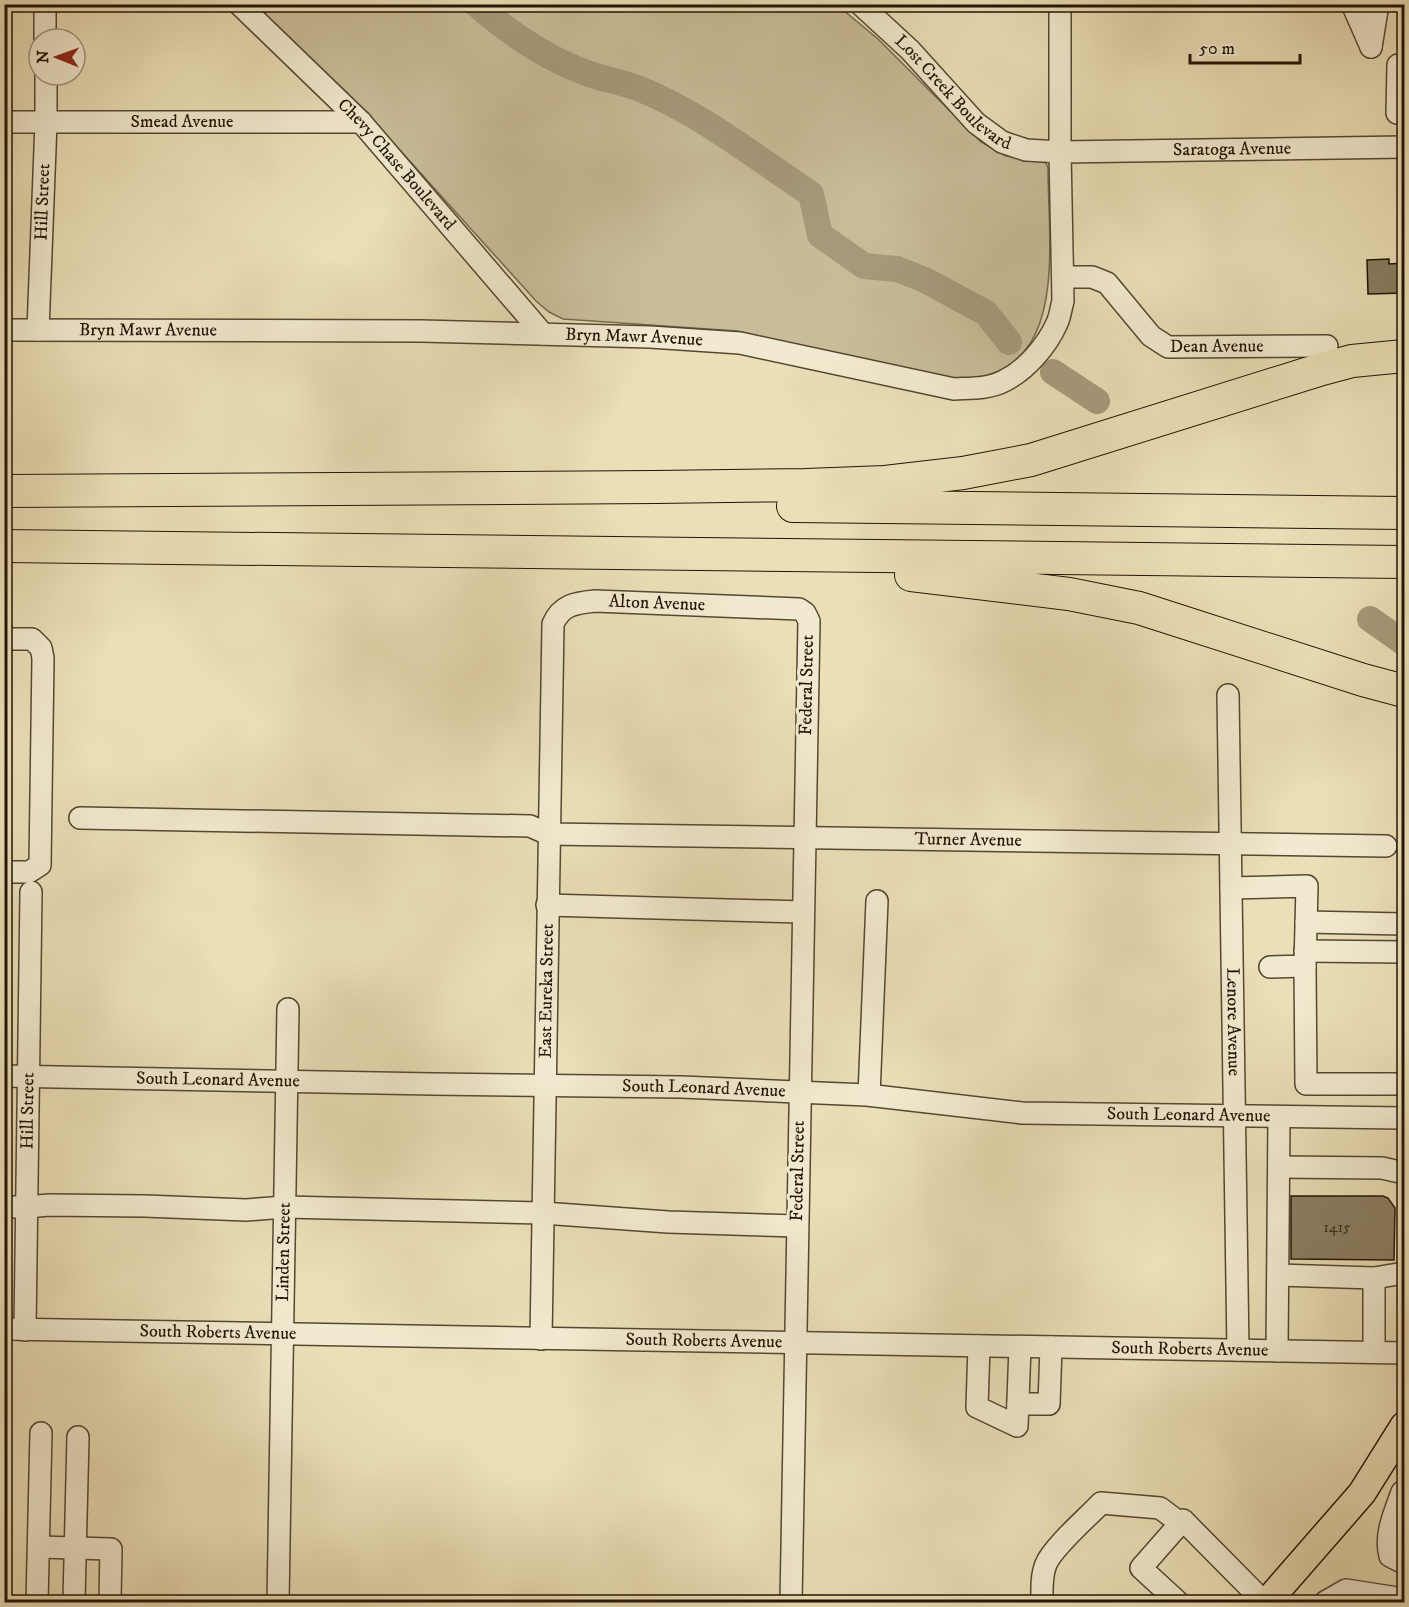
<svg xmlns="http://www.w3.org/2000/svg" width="1409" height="1607" font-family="'IM FELL DW Pica',serif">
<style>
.green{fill:#c9bd99;stroke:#766950;stroke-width:1.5}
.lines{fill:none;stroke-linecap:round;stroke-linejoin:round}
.river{stroke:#a79a7b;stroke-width:26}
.building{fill:#8b7e62;stroke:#221506;stroke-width:1.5}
.minor-casing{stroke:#544832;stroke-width:24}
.major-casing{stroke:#221506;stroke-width:30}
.highway-casing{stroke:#221506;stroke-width:34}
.minor{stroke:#f2ead0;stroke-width:21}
.major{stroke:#ebdfb7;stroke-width:27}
.highway{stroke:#ebdfb7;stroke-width:32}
.labels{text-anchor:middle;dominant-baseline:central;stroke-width:6;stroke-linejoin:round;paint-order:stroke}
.number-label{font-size:15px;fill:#3c2f1d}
.street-label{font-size:18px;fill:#221506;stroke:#f2ead0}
</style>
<rect width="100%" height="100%" fill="#ebdfb7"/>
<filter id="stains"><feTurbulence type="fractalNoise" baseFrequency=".00333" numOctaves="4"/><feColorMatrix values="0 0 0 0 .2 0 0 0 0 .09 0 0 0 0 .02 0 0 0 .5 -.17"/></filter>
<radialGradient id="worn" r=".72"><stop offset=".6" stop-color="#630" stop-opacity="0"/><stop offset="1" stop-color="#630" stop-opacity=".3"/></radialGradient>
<path class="green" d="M 250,5 L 837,5 L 878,39 L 981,142 L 1006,156 L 1037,160 L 1046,163 L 1048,168 C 1048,250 1072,385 948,379 L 737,331 L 563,319 L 549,312 L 536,301 L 370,117 Z"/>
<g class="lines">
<path class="river" d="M 476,4 C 508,32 544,57 584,72 C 602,79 622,82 640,89 C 700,113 758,159 811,194 L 820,235 L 864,266 L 897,269 L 925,280 L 986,313 L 1009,342
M 1053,372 L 1097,401
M 1370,619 L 1404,643"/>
</g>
<path class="building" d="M 1389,259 L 1389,264 L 1404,263 L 1404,293 L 1368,294 L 1367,260 Z
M 1291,1196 L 1383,1196 L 1388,1198 L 1395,1208 L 1394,1260 L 1291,1259 Z"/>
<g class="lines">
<g class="minor-casing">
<g id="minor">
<path d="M 45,4 L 45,39"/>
<path id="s1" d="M 239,4 L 361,122 L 543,334"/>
<path id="s2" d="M 860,4 L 910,50 L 976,123 L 1002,142 L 1026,150 L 1060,152 L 1404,147"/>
<path d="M 1352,4 L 1371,47"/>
<path d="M 1371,47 L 1378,4"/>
<path d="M 1397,113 L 1398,65 L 1404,65"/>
<path id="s3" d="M 4,122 L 361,122"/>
<path id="s4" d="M 1063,277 L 1092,277 L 1107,283 L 1151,336 L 1168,347 L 1327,346"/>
<path id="s5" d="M 4,330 L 421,331 L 650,337 L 740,343 L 954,389 C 970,388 989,389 1004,381 C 1026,370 1047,346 1057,323 C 1060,317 1061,308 1063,301 L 1060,152 L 1060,4"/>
<path id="s6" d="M 38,330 L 46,122 L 46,75"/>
<path d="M 4,639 L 32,639 L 41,648 L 43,658 L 40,865 L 29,872 L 4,872"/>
<path id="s7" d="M 1228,695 L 1238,1350"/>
<path id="s8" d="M 80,818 L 530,826 L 548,834 L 1386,846"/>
<path d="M 1231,888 L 1307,886 L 1305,966 L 1270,967"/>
<path d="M 547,905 L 803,912"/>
<path d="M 1306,922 L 1404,924"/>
<path d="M 1305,951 L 1404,952"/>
<path d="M 1305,966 L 1306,1084 L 1404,1084"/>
<path id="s9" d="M 4,1076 L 433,1084 L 681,1087 L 867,1095 L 1022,1113 L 1404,1118"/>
<path d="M 869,1095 L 877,901"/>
<path d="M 1279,1167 L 1382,1168 L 1404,1173"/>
<path d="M 4,1207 L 27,1207 L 49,1205 L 145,1206 L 246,1210 L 285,1207 L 543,1213 L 668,1222 L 797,1226"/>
<path d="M 1278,1275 L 1374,1278 L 1374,1352"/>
<path d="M 1374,1278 L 1404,1273"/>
<path id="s10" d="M 4,1329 L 1404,1353"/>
<path id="s11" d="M 25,1330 L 31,892"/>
<path id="s12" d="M 541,1339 L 553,624 C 561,605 575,603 595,601 L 799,609 L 805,613 L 809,621 L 791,1602"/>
<path d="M 979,1346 L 977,1407 L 1017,1426 L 1020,1347"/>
<path d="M 1277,1351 L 1279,1117"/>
<path d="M 1018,1404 L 1049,1404 L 1051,1347"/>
<path d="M 1402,1492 C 1395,1512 1384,1535 1390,1556 L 1404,1563"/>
<path d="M 39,1547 L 111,1549 L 110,1599"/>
<path d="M 74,1600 L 78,1437"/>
<path d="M 37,1602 L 41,1433"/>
<path id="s13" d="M 278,1602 L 288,1009"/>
<path d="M 1042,1602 C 1042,1590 1041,1576 1046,1564 C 1053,1547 1087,1518 1101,1503 L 1160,1508 L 1180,1523"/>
<path d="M 1178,1602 L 1141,1568 L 1183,1520 L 1264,1602"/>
<path d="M 1325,1602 L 1346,1590 L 1404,1599"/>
</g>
</g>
<g class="major-casing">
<path id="major" d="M 1267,1602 L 1362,1493 L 1404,1426"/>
</g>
<g class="highway-casing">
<path id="highway" d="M 4,491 L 656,487 L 806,485 L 885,482 L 963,473 L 1031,460 L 1322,369 L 1352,361 L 1404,356
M 793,506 L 1404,513
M 4,546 L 1404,562
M 911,575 L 1069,594 L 1139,608 L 1363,680 L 1404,691"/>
</g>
<use href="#minor" class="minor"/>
<use href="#major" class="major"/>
<use href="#highway" class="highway"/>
</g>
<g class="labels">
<g class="number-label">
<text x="1337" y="1227">1415</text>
</g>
<g class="street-label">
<text stroke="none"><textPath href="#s2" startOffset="129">Lost Creek Boulevard</textPath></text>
<text stroke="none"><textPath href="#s3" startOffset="178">Smead Avenue</textPath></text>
<text stroke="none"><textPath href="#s2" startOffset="430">Saratoga Avenue</textPath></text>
<text stroke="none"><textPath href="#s1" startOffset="225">Chevy Chase Boulevard</textPath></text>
<text stroke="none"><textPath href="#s6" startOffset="128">Hill Street</textPath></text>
<text stroke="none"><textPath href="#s5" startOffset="144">Bryn Mawr Avenue</textPath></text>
<text stroke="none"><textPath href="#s5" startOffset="630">Bryn Mawr Avenue</textPath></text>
<text stroke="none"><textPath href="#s4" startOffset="183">Dean Avenue</textPath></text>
<text stroke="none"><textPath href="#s12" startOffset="828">Alton Avenue</textPath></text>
<text transform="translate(807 685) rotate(-89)">Federal Street</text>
<text stroke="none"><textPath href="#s8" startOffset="890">Turner Avenue</textPath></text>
<text stroke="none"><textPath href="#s12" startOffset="348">East Eureka Street</textPath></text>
<text stroke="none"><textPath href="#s7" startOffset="327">Lenore Avenue</textPath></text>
<text stroke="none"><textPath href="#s9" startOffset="214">South Leonard Avenue</textPath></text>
<text stroke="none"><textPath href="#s9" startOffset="700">South Leonard Avenue</textPath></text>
<text stroke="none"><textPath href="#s11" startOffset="219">Hill Street</textPath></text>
<text stroke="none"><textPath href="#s9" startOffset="1186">South Leonard Avenue</textPath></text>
<text transform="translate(798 1171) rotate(-89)">Federal Street</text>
<text stroke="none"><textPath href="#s13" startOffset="350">Linden Street</textPath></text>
<text stroke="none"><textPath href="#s10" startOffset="214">South Roberts Avenue</textPath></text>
<text stroke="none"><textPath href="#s10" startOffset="700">South Roberts Avenue</textPath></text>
<text stroke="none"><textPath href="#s10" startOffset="1186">South Roberts Avenue</textPath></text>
</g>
</g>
<rect width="1409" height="1607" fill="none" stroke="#ebdfb7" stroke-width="24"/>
<rect x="6" y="6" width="1397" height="1595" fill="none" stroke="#221506" stroke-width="3"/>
<rect x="12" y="12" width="1385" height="1583" fill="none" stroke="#221506" stroke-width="1.5"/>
<g transform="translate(57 57) rotate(271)"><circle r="28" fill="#f2ead0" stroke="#9f957f" stroke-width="1.5"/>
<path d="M0-4.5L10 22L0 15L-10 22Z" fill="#8f2418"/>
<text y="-9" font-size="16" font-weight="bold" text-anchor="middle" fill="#221506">N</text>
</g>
<path d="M1190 54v9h110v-9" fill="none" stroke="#221506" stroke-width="3"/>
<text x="1199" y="54" font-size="18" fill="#221506" stroke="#f2ead0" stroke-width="4.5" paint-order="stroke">50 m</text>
<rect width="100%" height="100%" filter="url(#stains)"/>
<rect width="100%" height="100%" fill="url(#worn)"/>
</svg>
